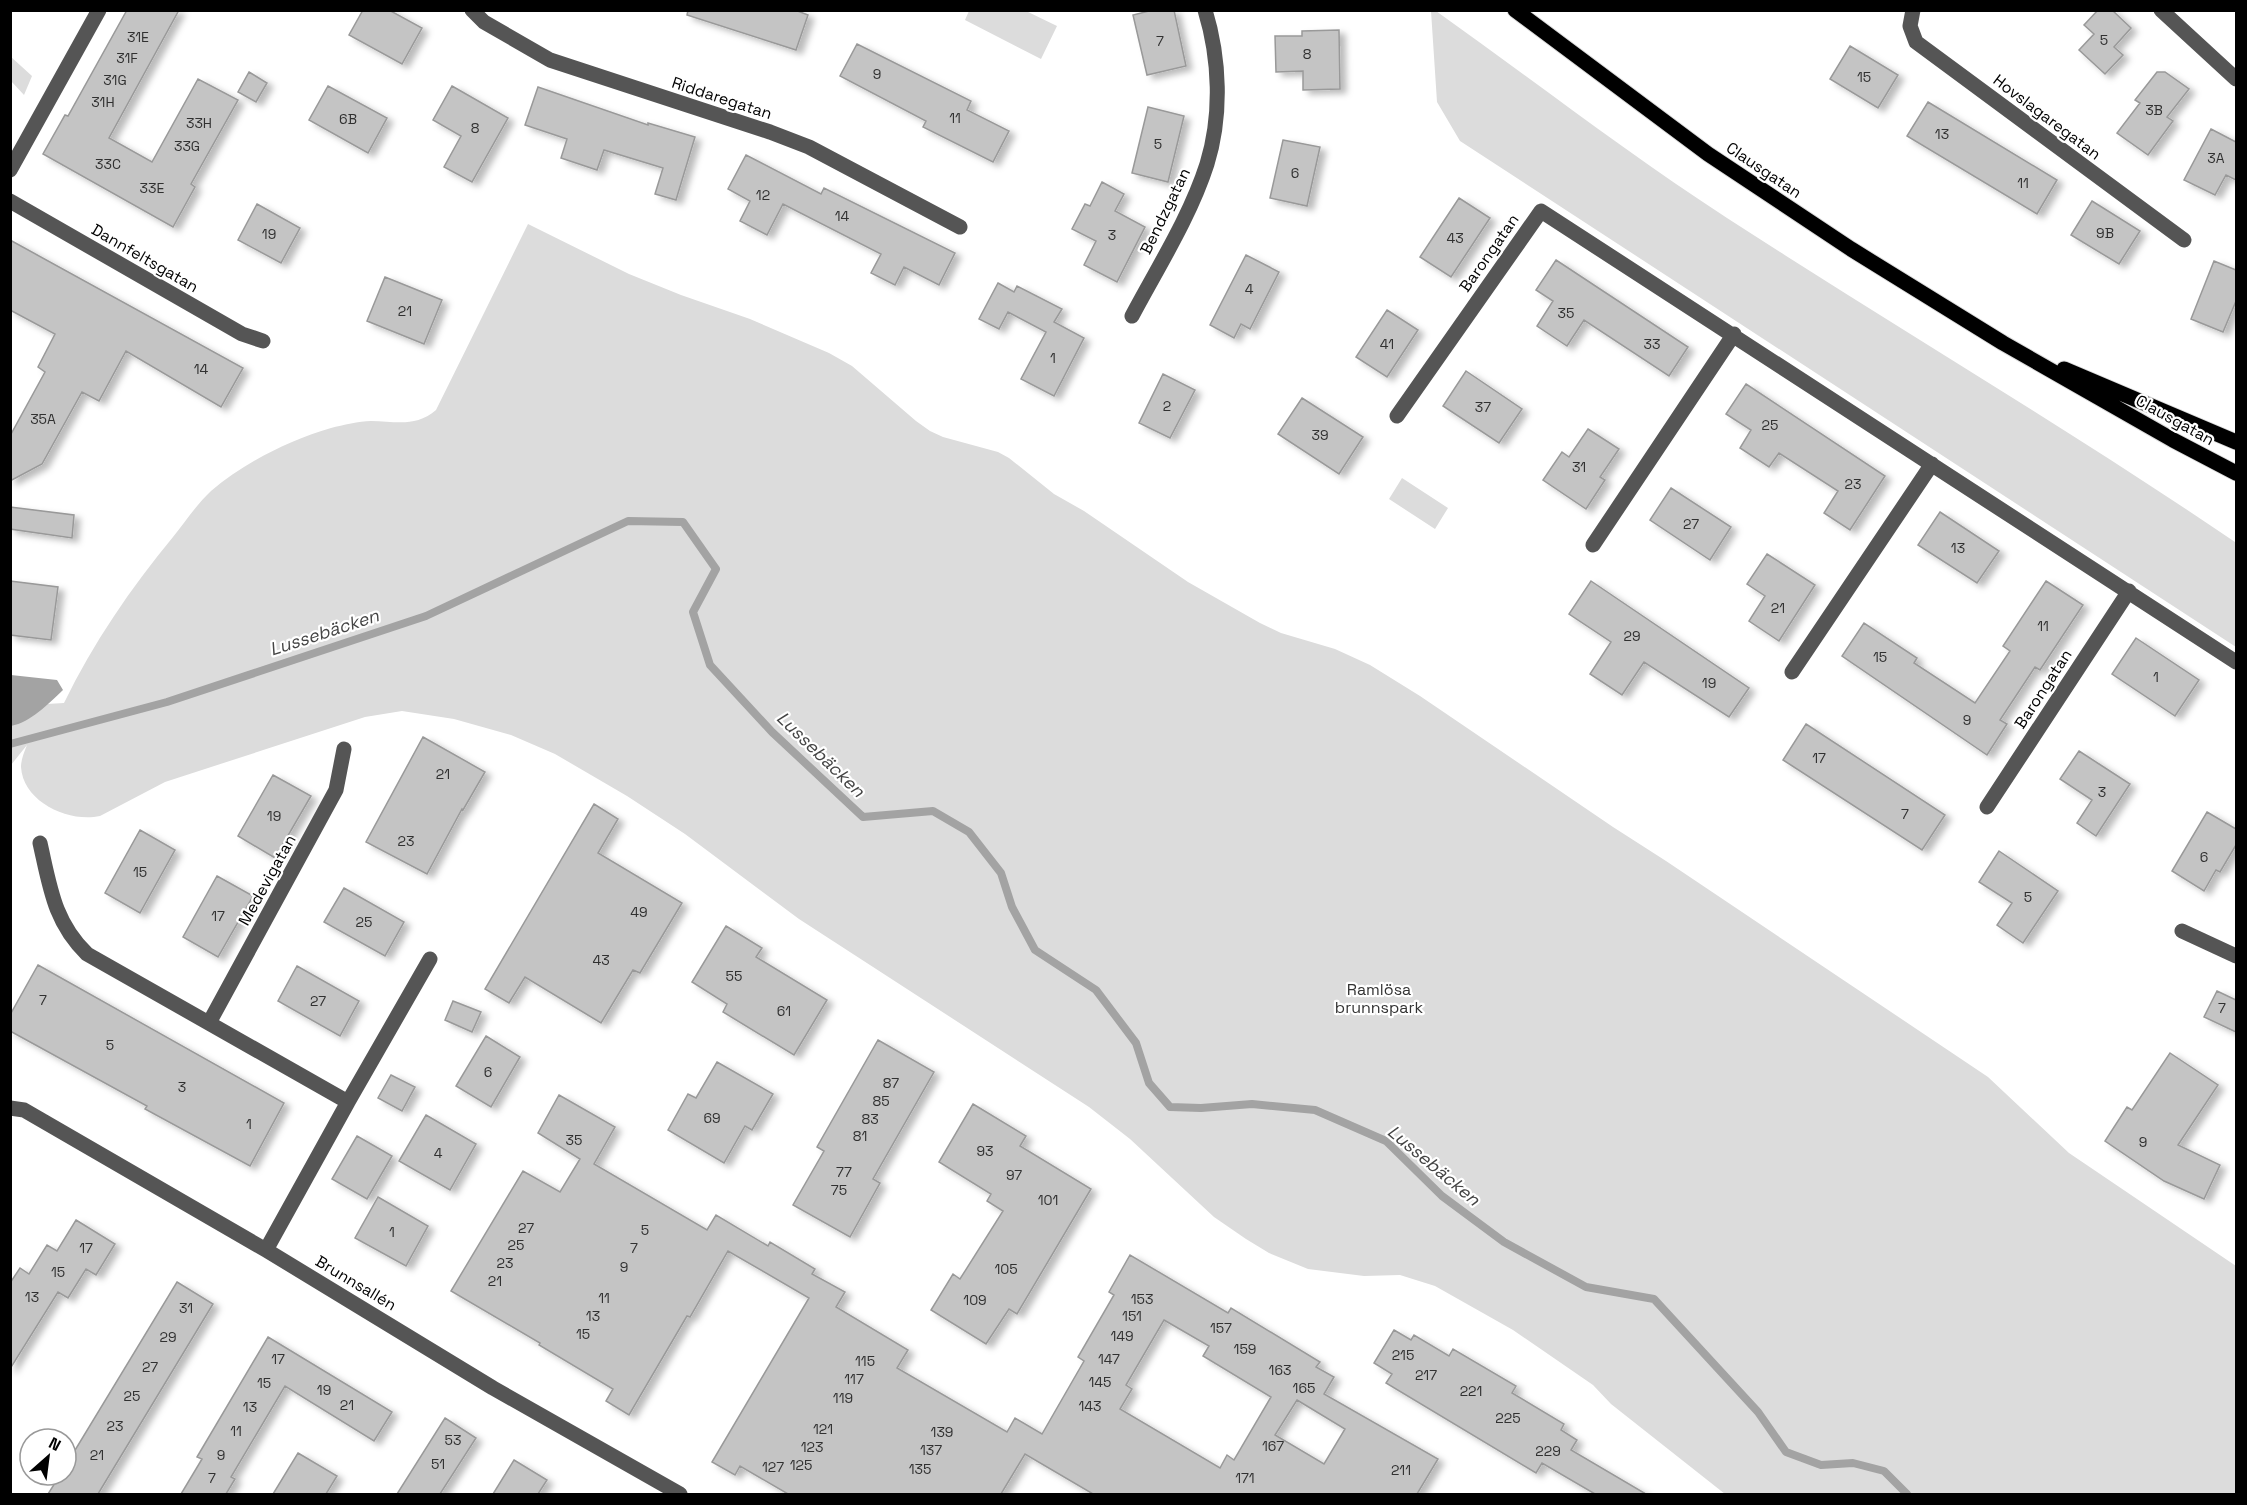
<svg xmlns="http://www.w3.org/2000/svg" width="2247" height="1505" font-family="'Space Grotesk',sans-serif">
<style>
.green{fill:#dcdcdc}
.water{fill:#a3a3a3}
.lines{fill:none;stroke-linecap:round;stroke-linejoin:round}
.stream{stroke:#a3a3a3;stroke-width:8}
.building{fill:#c4c4c4;stroke:#999;stroke-width:1.5;fill-rule:evenodd;filter:url(#shadow)}
.major-casing{stroke:#dbdbdb;stroke-width:17}
.minor{stroke:#555;stroke-width:15}
.major{stroke:#000;stroke-width:15}
.labels{text-anchor:middle;dominant-baseline:central;stroke-width:4.5;stroke-linejoin:round;paint-order:stroke}
.number-label{font-size:14px;fill:#313131}
.street-label{font-size:16px;fill:#000;stroke:#fff}
.park-label{font-size:16px;fill:#333;stroke:#fff}
.water-label{font-size:18px;font-style:italic;fill:#444;stroke:#fff}
</style>
<defs>
<filter id="shadow"><feDropShadow dx="6" dy="4" stdDeviation="3" flood-color="#0004"/></filter>
</defs>
<rect width="100%" height="100%" fill="#fff"/>
<path class="green" d="M 969,11 L 1026,11 L 1057,26 L 1041,59 L 965,20 Z
M 1431,11 L 1436,11 C 1533,80 1627,153 1727,218 C 1895,327 2069,429 2235,542 L 2236,647 L 1460,141 L 1437,102 Z
M 10,56 L 32,76 L 24,95 L 11,81 Z
M 528,224 L 629,274 L 681,295 L 750,319 L 829,353 L 852,366 L 916,421 L 930,431 L 943,437 L 998,452 L 1009,458 L 1054,494 L 1084,511 L 1188,582 L 1260,623 L 1281,633 L 1335,649 L 1370,665 L 1420,696 L 1613,827 L 1666,861 L 1988,1077 L 2069,1153 L 2236,1266 L 2236,1494 L 1725,1494 L 1611,1404 L 1593,1385 L 1513,1330 L 1435,1286 L 1400,1275 L 1364,1276 L 1308,1269 L 1269,1253 L 1246,1239 L 1214,1217 L 1130,1139 L 1089,1107 L 799,919 L 685,834 L 627,796 L 555,754 L 511,735 L 454,719 L 402,711 L 365,717 L 165,782 L 100,816 C 69,823 23,802 21,767 C 21,760 24,752 27,745 L 11,765 L 11,706 L 64,703 C 93,643 131,588 173,537 C 185,522 197,504 211,491 C 244,463 289,440 331,428 C 343,425 359,421 371,421 C 395,421 415,428 436,410 Z
M 1402,478 L 1448,508 L 1435,529 L 1389,499 Z"/>
<path class="water" d="M 11,675 L 57,680 L 63,690 C 48,704 31,722 11,726 Z"/>
<g class="lines">
<path class="stream" d="M 10,744 L 167,702 L 426,616 L 628,521 L 683,522 L 716,569 L 693,612 L 710,665 L 772,732 L 863,817 L 933,811 L 969,832 L 1001,873 L 1012,907 L 1035,950 L 1096,990 L 1136,1043 L 1149,1083 L 1170,1107 L 1201,1108 L 1252,1104 L 1315,1110 L 1386,1141 L 1442,1196 L 1504,1242 L 1586,1287 L 1654,1299 L 1758,1412 L 1786,1452 L 1821,1465 L 1853,1463 L 1884,1471 L 1907,1494"/>
</g>
<path class="building" d="M 127,10 L 179,10 L 109,138 L 152,162 L 198,79 L 238,100 L 191,184 L 195,187 L 173,227 L 43,154 L 65,115 L 68,116 Z
M 363,10 L 389,10 L 422,28 L 402,64 L 349,35 Z
M 688,10 L 795,10 L 808,15 L 796,50 L 687,15 Z
M 1153,10 L 1174,10 L 1186,66 L 1147,75 L 1133,15 Z
M 2098,10 L 2112,10 L 2131,28 L 2114,47 L 2123,55 L 2105,74 L 2079,50 L 2094,34 L 2084,25 Z
M 1339,30 L 1340,89 L 1303,90 L 1303,71 L 1276,72 L 1275,36 L 1302,36 L 1302,31 Z
M 857,44 L 971,101 L 967,110 L 1009,131 L 993,162 L 923,127 L 926,121 L 840,76 Z
M 1850,46 L 1898,75 L 1878,108 L 1830,79 Z
M 249,72 L 267,83 L 256,102 L 238,92 Z
M 2157,72 L 2165,72 L 2189,89 L 2167,117 L 2173,121 L 2148,155 L 2117,133 L 2140,103 L 2135,100 Z
M 328,86 L 387,118 L 368,153 L 309,120 Z
M 452,86 L 508,118 L 472,182 L 444,167 L 461,136 L 433,120 Z
M 538,87 L 648,125 L 648,123 L 695,137 L 676,200 L 655,194 L 663,168 L 604,150 L 597,170 L 561,158 L 567,139 L 525,125 Z
M 1928,102 L 2057,180 L 2037,214 L 1907,136 Z
M 1148,107 L 1184,116 L 1168,182 L 1132,173 Z
M 2211,129 L 2236,142 L 2236,180 L 2226,175 L 2215,195 L 2184,180 Z
M 1283,140 L 1320,147 L 1307,206 L 1270,198 Z
M 746,155 L 821,194 L 824,188 L 955,253 L 939,285 L 904,267 L 895,285 L 871,273 L 881,254 L 783,204 L 767,235 L 740,221 L 750,201 L 728,189 Z
M 1102,182 L 1124,194 L 1115,211 L 1145,227 L 1117,282 L 1084,265 L 1096,241 L 1072,229 L 1085,204 L 1090,206 Z
M 1459,198 L 1490,218 L 1451,277 L 1420,257 Z
M 2092,201 L 2140,231 L 2119,264 L 2071,235 Z
M 257,204 L 300,228 L 281,263 L 238,240 Z
M 10,240 L 243,368 L 221,407 L 126,351 L 99,401 L 82,392 L 42,464 L 10,481 L 10,436 L 45,372 L 38,367 L 55,334 L 10,310 Z
M 1246,255 L 1279,272 L 1250,329 L 1241,324 L 1234,338 L 1210,325 Z
M 1556,260 L 1688,347 L 1669,376 L 1584,320 L 1567,346 L 1537,326 L 1553,301 L 1536,290 Z
M 2214,261 L 2236,270 L 2236,301 L 2223,332 L 2191,319 Z
M 385,277 L 442,300 L 424,344 L 367,321 Z
M 998,283 L 1014,292 L 1017,286 L 1062,309 L 1054,322 L 1084,338 L 1054,396 L 1021,379 L 1046,332 L 1008,312 L 999,329 L 979,319 Z
M 1387,310 L 1418,330 L 1387,377 L 1356,357 Z
M 1466,371 L 1522,409 L 1499,443 L 1443,406 Z
M 1163,374 L 1195,390 L 1170,438 L 1139,423 Z
M 1746,384 L 1885,476 L 1850,530 L 1824,513 L 1838,491 L 1779,453 L 1769,467 L 1740,448 L 1751,430 L 1726,414 Z
M 1302,398 L 1363,437 L 1339,474 L 1278,434 Z
M 1588,429 L 1619,449 L 1600,477 L 1605,480 L 1586,509 L 1543,480 L 1562,452 L 1569,457 Z
M 1671,488 L 1731,527 L 1710,560 L 1650,520 Z
M 10,507 L 74,515 L 72,538 L 10,529 Z
M 1940,512 L 1999,551 L 1977,583 L 1918,545 Z
M 1767,554 L 1815,585 L 1779,641 L 1749,621 L 1765,596 L 1747,584 Z
M 10,581 L 58,587 L 51,640 L 10,635 Z
M 1591,581 L 1749,688 L 1729,717 L 1644,662 L 1622,695 L 1590,674 L 1611,642 L 1569,614 Z
M 2046,581 L 2083,605 L 2040,670 L 2035,667 L 2000,720 L 2007,724 L 1987,755 L 1842,656 L 1864,623 L 1917,658 L 1914,663 L 1975,703 L 2010,651 L 2003,646 Z
M 2136,638 L 2199,680 L 2175,716 L 2112,674 Z
M 1806,724 L 1945,815 L 1922,850 L 1783,760 Z
M 423,737 L 485,772 L 463,810 L 462,809 L 427,874 L 366,842 Z
M 2079,751 L 2130,784 L 2096,836 L 2077,823 L 2092,800 L 2060,779 Z
M 273,775 L 311,796 L 275,858 L 238,836 Z
M 594,804 L 618,819 L 598,853 L 682,903 L 640,973 L 633,970 L 601,1023 L 525,977 L 509,1003 L 485,989 Z
M 2207,812 L 2236,829 L 2236,845 L 2220,872 L 2216,870 L 2204,891 L 2172,871 Z
M 140,830 L 175,850 L 140,913 L 105,893 Z
M 1999,851 L 2058,891 L 2023,943 L 1997,925 L 2012,903 L 1979,882 Z
M 217,876 L 253,896 L 218,957 L 183,937 Z
M 344,888 L 404,922 L 385,956 L 324,922 Z
M 726,926 L 762,948 L 756,957 L 827,1000 L 794,1055 L 723,1012 L 727,1004 L 692,982 Z
M 38,965 L 284,1103 L 250,1166 L 145,1109 L 147,1106 L 10,1031 L 10,1015 Z
M 297,966 L 359,1001 L 340,1036 L 278,1001 Z
M 2217,991 L 2236,1000 L 2236,1032 L 2204,1017 Z
M 453,1001 L 481,1012 L 472,1032 L 445,1020 Z
M 486,1036 L 520,1057 L 491,1107 L 456,1086 Z
M 878,1040 L 934,1072 L 873,1179 L 880,1183 L 850,1237 L 793,1205 L 824,1151 L 817,1147 Z
M 2170,1053 L 2218,1085 L 2178,1145 L 2220,1165 L 2204,1199 L 2164,1181 L 2105,1141 L 2127,1107 L 2132,1110 Z
M 717,1062 L 773,1094 L 752,1130 L 745,1126 L 724,1163 L 668,1130 L 688,1094 L 696,1098 Z
M 391,1075 L 415,1087 L 402,1111 L 378,1098 Z
M 559,1095 L 615,1127 L 594,1164 L 707,1230 L 716,1215 L 768,1246 L 770,1242 L 815,1269 L 812,1274 L 845,1292 L 836,1307 L 908,1350 L 897,1368 L 1007,1432 L 1015,1418 L 1042,1434 L 1084,1361 L 1078,1357 L 1114,1295 L 1109,1292 L 1130,1255 L 1228,1313 L 1231,1308 L 1320,1362 L 1316,1367 L 1334,1377 L 1324,1394 L 1438,1459 L 1417,1494 L 1093,1494 L 1025,1454 L 1001,1494 L 788,1494 L 740,1466 L 735,1475 L 712,1462 L 809,1298 L 728,1251 L 690,1317 L 687,1316 L 629,1415 L 606,1401 L 613,1389 L 539,1345 L 540,1343 L 451,1291 L 523,1171 L 560,1192 L 580,1159 L 538,1133 ZM 1164,1320 L 1209,1346 L 1203,1356 L 1271,1397 L 1234,1460 L 1227,1455 L 1220,1468 L 1120,1409 L 1132,1389 L 1126,1385 ZM 1297,1400 L 1345,1429 L 1324,1464 L 1275,1435 Z
M 973,1104 L 1026,1136 L 1020,1146 L 1091,1189 L 1017,1314 L 1009,1309 L 986,1344 L 931,1310 L 953,1274 L 960,1279 L 1003,1211 L 987,1201 L 991,1194 L 939,1162 Z
M 426,1115 L 476,1144 L 450,1190 L 399,1161 Z
M 357,1136 L 392,1156 L 367,1199 L 332,1179 Z
M 378,1197 L 428,1226 L 406,1266 L 355,1238 Z
M 76,1220 L 115,1244 L 96,1275 L 86,1269 L 68,1298 L 58,1292 L 10,1369 L 10,1283 L 20,1268 L 29,1274 L 47,1245 L 57,1251 Z
M 177,1282 L 213,1304 L 124,1451 L 98,1494 L 48,1494 L 60,1475 L 66,1475 L 66,1465 Z
M 1394,1330 L 1411,1340 L 1414,1335 L 1449,1356 L 1453,1349 L 1516,1386 L 1512,1393 L 1564,1424 L 1561,1430 L 1577,1440 L 1571,1450 L 1646,1494 L 1595,1494 L 1542,1463 L 1536,1473 L 1386,1383 L 1392,1374 L 1374,1363 Z
M 268,1337 L 392,1412 L 374,1441 L 285,1386 L 231,1477 L 235,1479 L 226,1494 L 181,1494 L 202,1459 L 197,1457 Z
M 445,1418 L 476,1438 L 440,1494 L 397,1494 Z
M 298,1453 L 337,1476 L 326,1494 L 273,1494 Z
M 514,1460 L 547,1480 L 538,1494 L 493,1494 Z"/>
<g class="lines">
<g class="major-casing">
<path id="major" d="M 1515,10 L 1708,154 L 1851,249 L 2003,343 L 2173,440 L 2236,473
M 2064,369 L 2236,442"/>
</g>
<path class="minor" d="M 472,10 L 484,22 L 550,60 L 770,132 L 809,147 L 960,227
M 1913,10 L 1910,26 L 1916,42 L 2184,240
M 2161,10 L 2236,79
M 10,170 L 99,10
M 10,201 L 242,334 L 263,341
M 1132,316 C 1158,267 1190,217 1207,164 C 1222,115 1220,59 1205,10
M 1397,416 L 1541,211 L 2236,662
M 1593,545 L 1734,334
M 1792,672 L 1932,464
M 1987,807 L 2129,591
M 40,843 C 50,887 54,922 87,954 L 348,1102 L 266,1250
M 2182,931 L 2236,956
M 209,1023 L 336,790 L 344,749
M 348,1102 L 430,959
M 10,1108 L 24,1110 L 266,1250 L 493,1388 L 680,1494"/>
<use href="#major" class="major"/>
</g>
<g class="labels">
<g class="number-label">
<text x="138" y="37">31E</text>
<text x="2104" y="40">5</text>
<text x="1160" y="41">7</text>
<text x="1307" y="54">8</text>
<text x="127" y="58">31F</text>
<text x="877" y="74">9</text>
<text x="1864" y="77">15</text>
<text x="115" y="80">31G</text>
<text x="103" y="102">31H</text>
<text x="2154" y="110">3B</text>
<text x="955" y="118">11</text>
<text x="348" y="119">6B</text>
<text x="199" y="123">33H</text>
<text x="475" y="128">8</text>
<text x="1942" y="134">13</text>
<text x="1158" y="144">5</text>
<text x="187" y="146">33G</text>
<text x="2216" y="158">3A</text>
<text x="108" y="164">33C</text>
<text x="1295" y="173">6</text>
<text x="2023" y="183">11</text>
<text x="152" y="188">33E</text>
<text x="763" y="195">12</text>
<text x="842" y="216">14</text>
<text x="2105" y="233">9B</text>
<text x="269" y="234">19</text>
<text x="1112" y="235">3</text>
<text x="1455" y="238">43</text>
<text x="1249" y="289">4</text>
<text x="405" y="311">21</text>
<text x="1566" y="313">35</text>
<text x="1387" y="344">41</text>
<text x="1652" y="344">33</text>
<text x="1053" y="358">1</text>
<text x="201" y="369">14</text>
<text x="1167" y="406">2</text>
<text x="1483" y="407">37</text>
<text x="43" y="419">35A</text>
<text x="1770" y="425">25</text>
<text x="1320" y="435">39</text>
<text x="1579" y="467">31</text>
<text x="1853" y="484">23</text>
<text x="1691" y="524">27</text>
<text x="1958" y="548">13</text>
<text x="1778" y="608">21</text>
<text x="2043" y="626">11</text>
<text x="1632" y="636">29</text>
<text x="1880" y="657">15</text>
<text x="2156" y="677">1</text>
<text x="1709" y="683">19</text>
<text x="1967" y="720">9</text>
<text x="1819" y="758">17</text>
<text x="443" y="774">21</text>
<text x="2102" y="792">3</text>
<text x="1905" y="814">7</text>
<text x="274" y="816">19</text>
<text x="406" y="841">23</text>
<text x="2204" y="857">6</text>
<text x="140" y="872">15</text>
<text x="2028" y="897">5</text>
<text x="639" y="912">49</text>
<text x="218" y="916">17</text>
<text x="364" y="922">25</text>
<text x="601" y="960">43</text>
<text x="734" y="976">55</text>
<text x="43" y="1000">7</text>
<text x="318" y="1001">27</text>
<text x="2222" y="1008">7</text>
<text x="784" y="1011">61</text>
<text x="110" y="1045">5</text>
<text x="488" y="1072">6</text>
<text x="891" y="1083">87</text>
<text x="182" y="1087">3</text>
<text x="881" y="1101">85</text>
<text x="712" y="1118">69</text>
<text x="870" y="1119">83</text>
<text x="249" y="1124">1</text>
<text x="860" y="1136">81</text>
<text x="574" y="1140">35</text>
<text x="2143" y="1142">9</text>
<text x="985" y="1151">93</text>
<text x="438" y="1153">4</text>
<text x="844" y="1172">77</text>
<text x="1014" y="1175">97</text>
<text x="839" y="1190">75</text>
<text x="1048" y="1200">101</text>
<text x="526" y="1228">27</text>
<text x="645" y="1230">5</text>
<text x="392" y="1232">1</text>
<text x="516" y="1245">25</text>
<text x="86" y="1248">17</text>
<text x="634" y="1248">7</text>
<text x="505" y="1263">23</text>
<text x="624" y="1267">9</text>
<text x="1006" y="1269">105</text>
<text x="58" y="1272">15</text>
<text x="495" y="1281">21</text>
<text x="32" y="1297">13</text>
<text x="604" y="1298">11</text>
<text x="1142" y="1299">153</text>
<text x="975" y="1300">109</text>
<text x="186" y="1308">31</text>
<text x="593" y="1316">13</text>
<text x="1132" y="1316">151</text>
<text x="1221" y="1328">157</text>
<text x="583" y="1334">15</text>
<text x="1122" y="1336">149</text>
<text x="168" y="1337">29</text>
<text x="1245" y="1349">159</text>
<text x="1403" y="1355">215</text>
<text x="278" y="1359">17</text>
<text x="1109" y="1359">147</text>
<text x="865" y="1361">115</text>
<text x="150" y="1367">27</text>
<text x="1280" y="1370">163</text>
<text x="1426" y="1375">217</text>
<text x="854" y="1379">117</text>
<text x="1100" y="1382">145</text>
<text x="264" y="1383">15</text>
<text x="1304" y="1388">165</text>
<text x="324" y="1390">19</text>
<text x="1471" y="1391">221</text>
<text x="132" y="1396">25</text>
<text x="843" y="1398">119</text>
<text x="347" y="1405">21</text>
<text x="1090" y="1406">143</text>
<text x="250" y="1407">13</text>
<text x="1508" y="1418">225</text>
<text x="115" y="1426">23</text>
<text x="823" y="1429">121</text>
<text x="236" y="1431">11</text>
<text x="942" y="1432">139</text>
<text x="453" y="1440">53</text>
<text x="1273" y="1446">167</text>
<text x="812" y="1447">123</text>
<text x="931" y="1450">137</text>
<text x="1548" y="1451">229</text>
<text x="97" y="1455">21</text>
<text x="221" y="1455">9</text>
<text x="438" y="1464">51</text>
<text x="801" y="1465">125</text>
<text x="773" y="1467">127</text>
<text x="920" y="1469">135</text>
<text x="1401" y="1470">211</text>
<text x="212" y="1478">7</text>
<text x="1245" y="1478">171</text>
</g>
<g class="street-label">
<text transform="translate(722 98) rotate(18)">Riddaregatan</text>
<text transform="translate(2047 117) rotate(37)">Hovslagaregatan</text>
<text transform="translate(1764 170) rotate(34)">Clausgatan</text>
<text transform="translate(1165 211) rotate(-64)">Bendzgatan</text>
<text transform="translate(1489 253) rotate(-55)">Barongatan</text>
<text transform="translate(145 258) rotate(30)">Dannfeltsgatan</text>
<text transform="translate(2175 420) rotate(29)">Clausgatan</text>
<text transform="translate(2043 689) rotate(-57)">Barongatan</text>
<text transform="translate(267 880) rotate(-61)">Medevigatan</text>
<text transform="translate(356 1283) rotate(31)">Brunnsallén</text>
</g>
<g class="park-label">
<text x="1379" y="989">Ramlösa<tspan x="1379" dy="18">brunnspark</tspan></text>
</g>
<g class="water-label">
<text transform="translate(324 632) rotate(-18)">Lussebäcken</text>
<text transform="translate(821 754) rotate(44)">Lussebäcken</text>
<text transform="translate(1434 1165) rotate(40)">Lussebäcken</text>
</g>
</g>
<rect width="2247" height="1505" fill="none" stroke="#000000" stroke-width="24"/>
<g transform="translate(48 1457) rotate(28)"><circle r="28" fill="#ffffff" stroke="#999999" stroke-width="1.5"/>
<path d="M0-4.5L10 22L0 15L-10 22Z" fill="#000000"/>
<text y="-9" font-size="16" font-weight="bold" text-anchor="middle" fill="#000000">N</text>
</g>
</svg>
